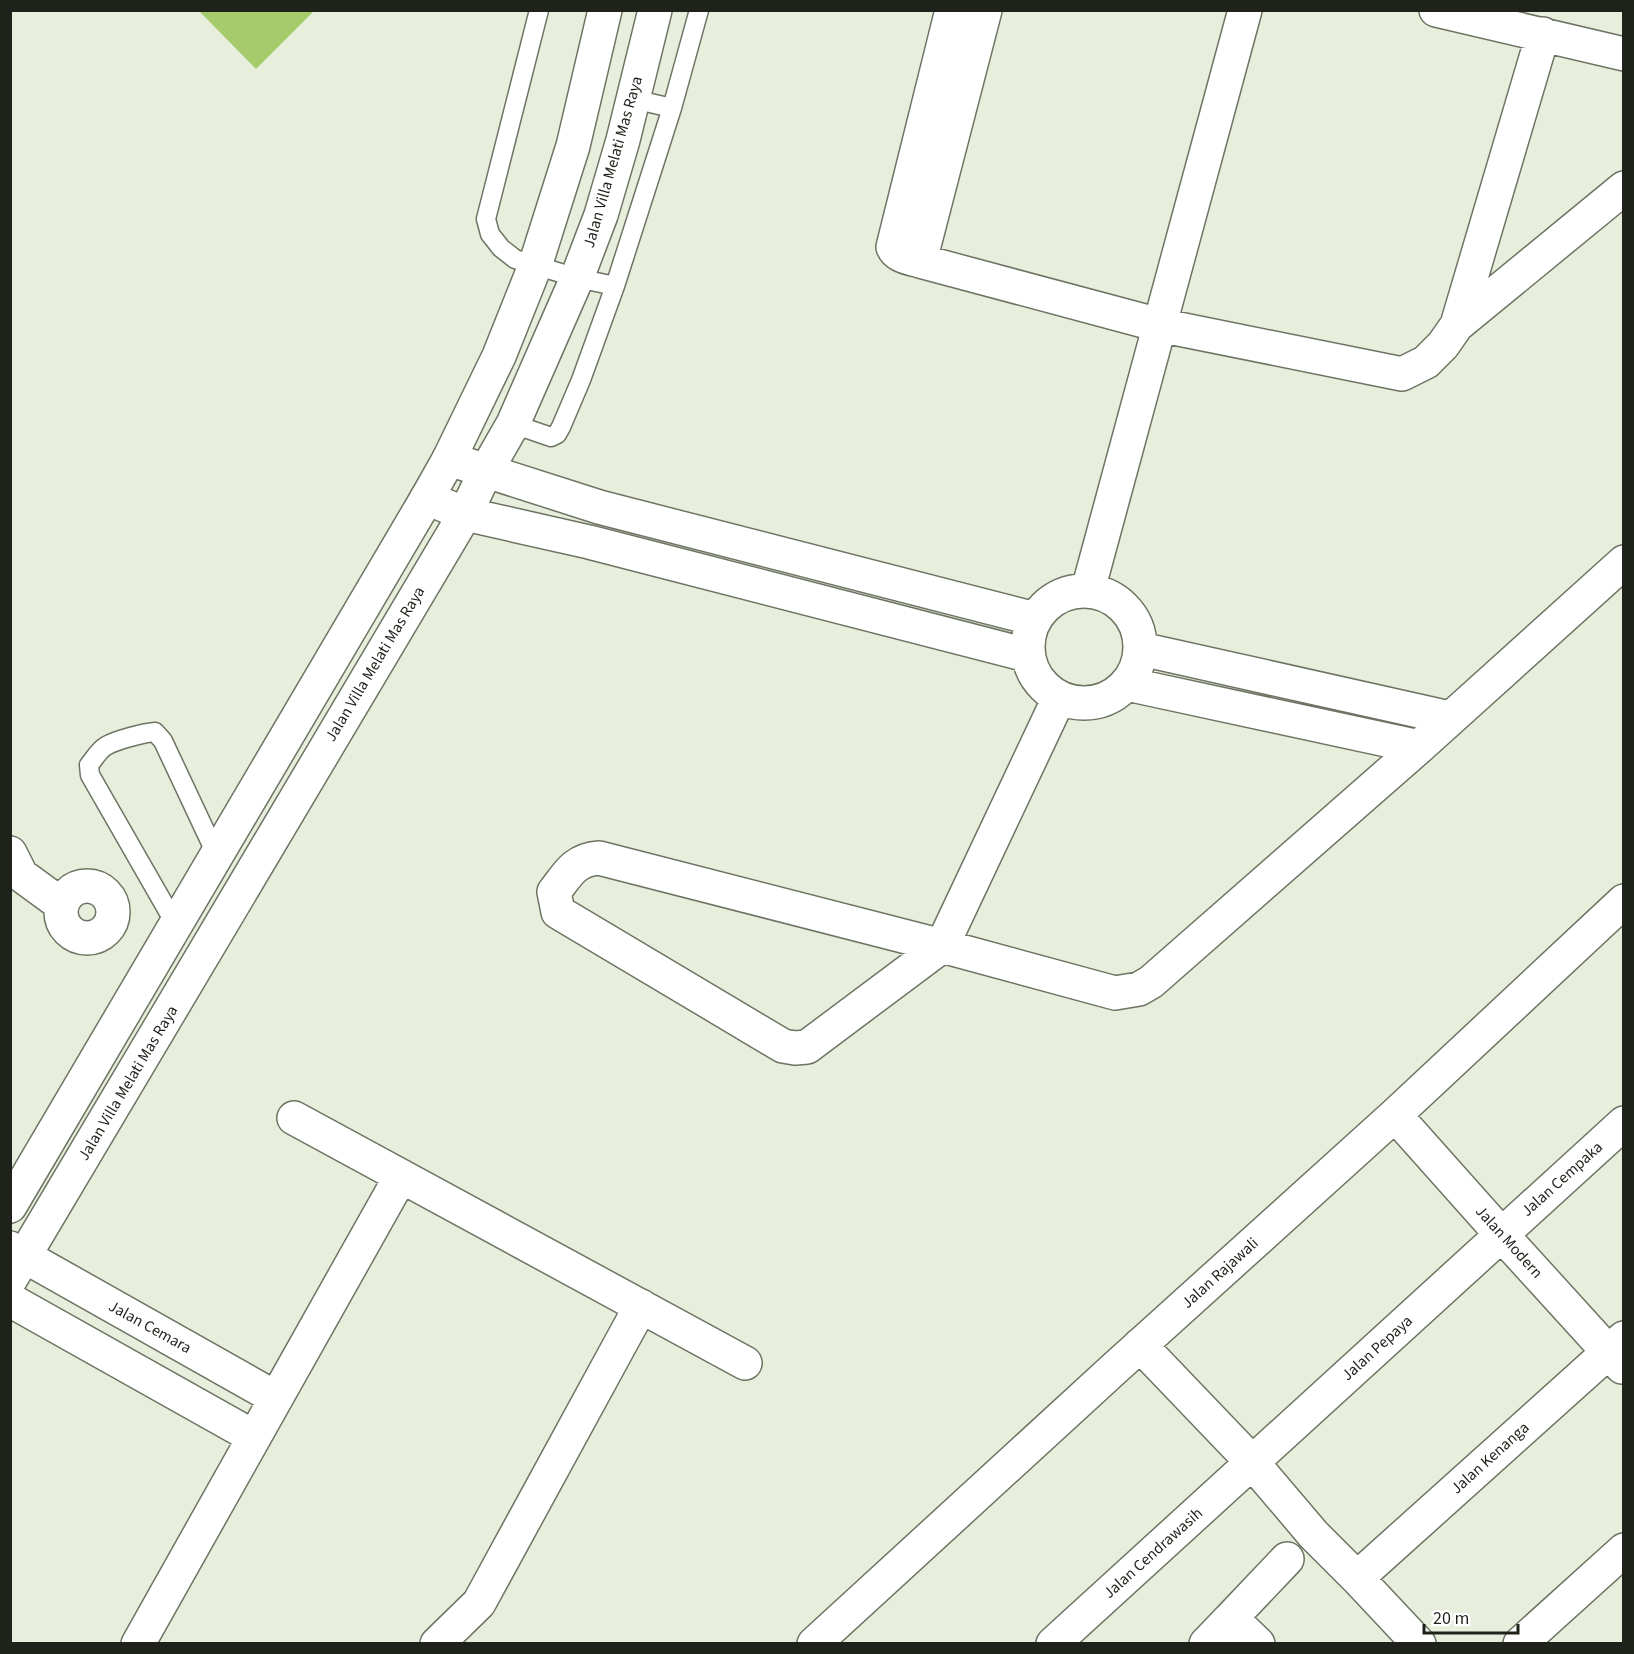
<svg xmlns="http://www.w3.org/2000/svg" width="1634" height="1654" font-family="'Source Sans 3',sans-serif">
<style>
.water{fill:#a6cb6c}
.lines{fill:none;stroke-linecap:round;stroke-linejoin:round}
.service-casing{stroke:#6d7463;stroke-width:21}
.minor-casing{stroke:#6d7463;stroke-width:36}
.tertiary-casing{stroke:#6d7463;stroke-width:36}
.service{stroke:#fff;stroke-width:18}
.minor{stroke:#fff;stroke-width:33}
.tertiary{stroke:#fff;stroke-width:33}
.labels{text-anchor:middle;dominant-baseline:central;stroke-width:5;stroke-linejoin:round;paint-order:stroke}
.street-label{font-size:16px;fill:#1f221b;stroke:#fff}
</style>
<rect width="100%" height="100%" fill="#e7efdc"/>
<path class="water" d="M 199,11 L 314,11 L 256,69 Z"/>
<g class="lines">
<g class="service-casing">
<path id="service" d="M 539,10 L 486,219 L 490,234 L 501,248 L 515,259 L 577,278 L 615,286
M 633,99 L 672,108
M 513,424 L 551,437 L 557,434 L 561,427 L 581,380 L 615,286 L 672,108 L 699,10
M 176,925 L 90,775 L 89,765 C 94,759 99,750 106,746 C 116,740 143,733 155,732 L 163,741 L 217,856"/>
</g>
<g class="minor-casing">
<path id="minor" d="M 952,10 L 893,247 C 897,257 911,258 920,261 L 1159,325 L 1402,374 L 1426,362 L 1443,345 L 1457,325 L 1624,188
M 1436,10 L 1624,54
M 920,261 L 985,10
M 1457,325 L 1543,34
M 449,459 L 599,507 L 1035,619
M 427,498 L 465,514 L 589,542 L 1027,655
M 1088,590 L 1245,10
M1028 647a56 56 0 1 1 112 0a56 56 0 1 1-112 0Z
M 1141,649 L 1450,718
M 1127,684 L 1419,747
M 1059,698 L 942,946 L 807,1047 L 795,1048 L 783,1046 L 558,912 L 554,892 C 568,874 574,860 599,858 L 942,946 L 1115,993 L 1139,989 L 1151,982 L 1419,747 L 1624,562
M 10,853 L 21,875 L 62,905
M61 912a26 26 0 1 1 52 0a26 26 0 1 1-52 0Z
M 1395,1115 L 1501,1234 L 1622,1367
M 294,1118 L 745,1363
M 10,1248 L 276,1398
M 10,1300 L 254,1437
M 1140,1345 L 1252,1462 L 1313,1534 L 1357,1578 L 1419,1644
M 1357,1578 L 1624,1338
M 1231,1618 L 1287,1559
M 138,1644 L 401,1176
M 437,1644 L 479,1603 L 641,1306
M 814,1644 L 1115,1368 L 1395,1115 L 1624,901
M 1053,1644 L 1624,1123
M 1206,1644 L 1231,1618 L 1258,1644
M 1520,1644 L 1624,1550"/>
</g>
<g class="tertiary-casing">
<path id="tertiary" d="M 10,1206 L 427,498 L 449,459 L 499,356 L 535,266 L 573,146 L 605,10
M 10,1280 L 465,514 L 486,471 L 513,424 L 577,278 L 601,215 L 623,140 L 655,10"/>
</g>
<use href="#service" class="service"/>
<use href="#minor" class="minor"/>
<use href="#tertiary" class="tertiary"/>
</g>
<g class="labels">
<g class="street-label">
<text transform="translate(613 162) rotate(-74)">Jalan Villa Melati Mas Raya</text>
<text transform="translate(375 664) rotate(-59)">Jalan Villa Melati Mas Raya</text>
<text transform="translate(128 1083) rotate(-59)">Jalan Villa Melati Mas Raya</text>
<text transform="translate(1562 1179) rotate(-42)">Jalan Cempaka</text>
<text transform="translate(1509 1242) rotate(48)">Jalan Modern</text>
<text transform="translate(1220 1273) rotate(-42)">Jalan Rajawali</text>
<text transform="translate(150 1327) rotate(29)">Jalan Cemara</text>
<text transform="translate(1377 1348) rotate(-42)">Jalan Pepaya</text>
<text transform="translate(1490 1458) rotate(-42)">Jalan Kenanga</text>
<text transform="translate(1153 1553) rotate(-42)">Jalan Cendrawasih</text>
</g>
</g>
<rect width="1634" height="1654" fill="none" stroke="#1f221b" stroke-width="24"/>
<path d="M1424 1624v9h94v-9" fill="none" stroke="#1f221b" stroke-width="3"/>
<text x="1433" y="1624" font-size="18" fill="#1f221b" stroke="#ffffff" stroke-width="4.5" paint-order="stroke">20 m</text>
</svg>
